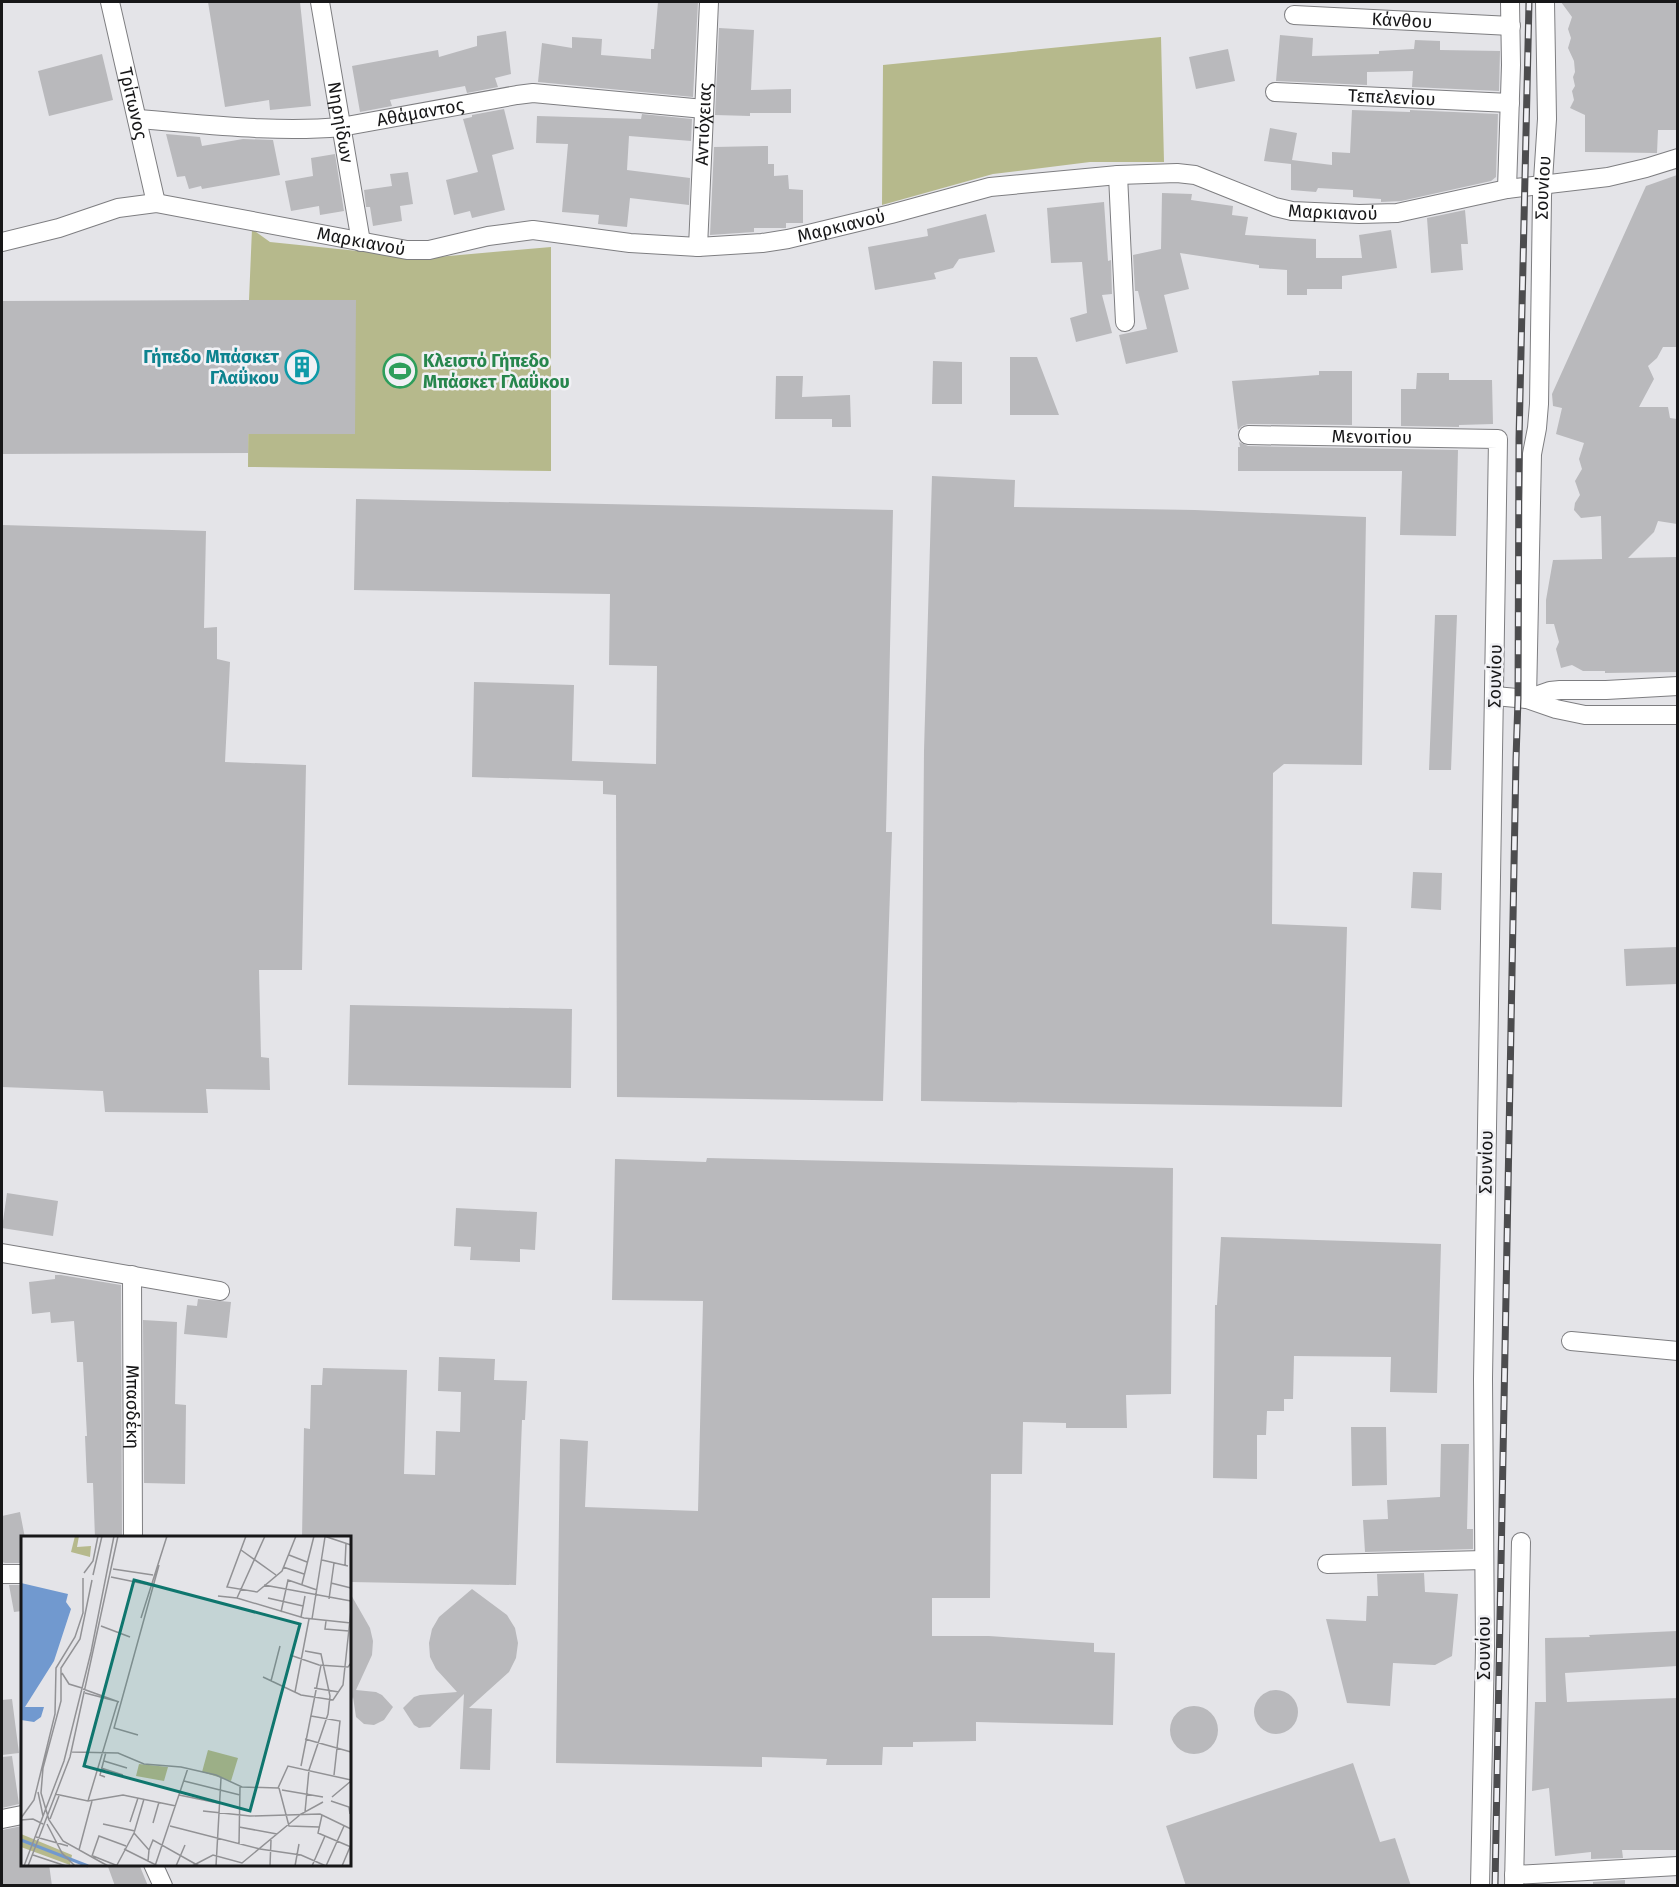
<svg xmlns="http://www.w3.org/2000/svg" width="1679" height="1887" font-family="'Fira Sans',sans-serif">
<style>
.green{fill:#b6b98c}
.building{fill:#b9b9bc}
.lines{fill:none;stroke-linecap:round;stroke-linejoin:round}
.minor-casing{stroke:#7e7e81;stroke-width:20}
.minor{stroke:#fff;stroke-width:18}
.rail-casing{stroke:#4c4c4e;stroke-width:7}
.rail{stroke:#f1f1f5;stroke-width:4.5;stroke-dasharray:14;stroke-linecap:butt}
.labels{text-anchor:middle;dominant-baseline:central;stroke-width:5;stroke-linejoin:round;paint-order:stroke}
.street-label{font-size:18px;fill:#171718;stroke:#f1f1f5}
.culture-label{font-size:18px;font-weight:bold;fill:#0d838f;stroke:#f1f1f5;text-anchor:end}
.leisure-label{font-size:18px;font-weight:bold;fill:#27864d;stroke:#f1f1f5;text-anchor:start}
.inset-river{fill:none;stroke:#7199cf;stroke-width:3}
.inset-road{fill:none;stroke:#929295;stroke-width:1.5}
.view{fill:#0f766e;fill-opacity:0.15;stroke:#0f766e;stroke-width:3}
.inset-edge{fill:none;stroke:#171718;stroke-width:3}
</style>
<rect width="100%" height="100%" fill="#e4e4e8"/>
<path class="green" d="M 1161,37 L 1164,162 L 1090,162 L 993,174 L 882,205 L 883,65 Z
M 252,229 L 270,242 L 426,258 L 551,247 L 551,471 L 248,467 L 249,300 Z"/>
<path class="building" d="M 208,2 L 300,2 L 311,106 L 270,110 L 269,100 L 225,107 Z
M 658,2 L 698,2 L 693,97 L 538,82 L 542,43 L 572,48 L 572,37 L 602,39 L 601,55 L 651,59 L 651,49 L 654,49 Z
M 1561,2 L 1677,2 L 1677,130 L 1658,130 L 1657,153 L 1585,152 L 1585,115 L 1570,108 L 1574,100 L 1572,91 L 1575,86 L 1573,77 L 1575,72 L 1574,61 L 1568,48 L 1571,38 L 1568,29 L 1572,17 Z
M 719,28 L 754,30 L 751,90 L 791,89 L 791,113 L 750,113 L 750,116 L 715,115 Z
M 506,31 L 511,74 L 495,78 L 498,87 L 467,93 L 465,86 L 390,100 L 392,106 L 360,112 L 352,66 L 438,50 L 439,57 L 477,46 L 477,36 Z
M 1280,35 L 1313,38 L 1312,56 L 1379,54 L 1379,51 L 1414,49 L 1415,40 L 1440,41 L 1440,50 L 1500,51 L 1499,91 L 1412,87 L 1413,71 L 1367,72 L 1367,85 L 1276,81 Z
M 1228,49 L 1235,81 L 1196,89 L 1189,57 Z
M 102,54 L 113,100 L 49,116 L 38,71 Z
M 504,109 L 514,149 L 492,155 L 505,210 L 472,218 L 470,211 L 454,215 L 446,180 L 478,172 L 463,119 L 472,117 L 472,115 Z
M 1352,110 L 1410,112 L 1410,110 L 1498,114 L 1496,177 L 1491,181 L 1401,201 L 1381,202 L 1381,199 L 1353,197 L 1353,190 L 1318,188 L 1316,192 L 1291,190 L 1291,164 L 1264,161 L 1270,128 L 1297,133 L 1292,160 L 1332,165 L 1332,152 L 1350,153 Z
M 642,114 L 692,119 L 691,141 L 629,136 L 627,170 L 690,178 L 689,205 L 630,198 L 627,227 L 598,224 L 599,215 L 562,212 L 568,144 L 536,143 L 537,116 L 641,119 Z
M 166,134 L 200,137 L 202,146 L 243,139 L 273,140 L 280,175 L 202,189 L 201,186 L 189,189 L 185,176 L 177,177 Z
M 768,146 L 768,164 L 774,164 L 774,176 L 788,175 L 789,189 L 803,190 L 803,223 L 786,223 L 786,228 L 754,228 L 754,232 L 710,235 L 714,147 Z
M 335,154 L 344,211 L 320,215 L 319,206 L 291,211 L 285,181 L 313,176 L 311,158 Z
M 408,172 L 413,204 L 400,206 L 402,221 L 373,226 L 370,207 L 366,207 L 364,190 L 392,186 L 390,174 Z
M 1677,175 L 1677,347 L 1663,347 L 1657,358 L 1648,366 L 1654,379 L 1639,407 L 1668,407 L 1670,418 L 1677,419 L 1677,524 L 1658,521 L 1654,532 L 1628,558 L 1677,557 L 1677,672 L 1605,673 L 1605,671 L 1583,671 L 1572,665 L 1561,668 L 1556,649 L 1559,642 L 1554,624 L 1546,624 L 1546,600 L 1553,560 L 1602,559 L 1601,516 L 1581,518 L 1574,510 L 1575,503 L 1580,495 L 1575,481 L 1582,469 L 1579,459 L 1584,443 L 1556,434 L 1562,408 L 1553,406 L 1552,394 L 1646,186 Z
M 1162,193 L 1192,194 L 1191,200 L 1233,206 L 1232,215 L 1248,217 L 1245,235 L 1316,239 L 1316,258 L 1362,258 L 1359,235 L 1391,230 L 1397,268 L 1342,276 L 1342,289 L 1307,289 L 1307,295 L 1287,295 L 1287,270 L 1259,268 L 1259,265 L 1180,253 L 1189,289 L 1164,295 L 1178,352 L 1126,364 L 1119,335 L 1147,329 L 1138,291 L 1135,291 L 1133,255 L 1161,249 Z
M 1104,202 L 1108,261 L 1111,260 L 1112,294 L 1102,295 L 1112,333 L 1076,342 L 1070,318 L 1087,313 L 1082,262 L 1051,263 L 1047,208 Z
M 1465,210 L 1468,244 L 1461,244 L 1463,270 L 1431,273 L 1427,218 Z
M 986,214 L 995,252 L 959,259 L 953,268 L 934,273 L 936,279 L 875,290 L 868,247 L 928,236 L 927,229 Z
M 249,300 L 356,300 L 355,434 L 248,434 L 248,453 L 2,454 L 2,301 Z
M 1010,357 L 1037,357 L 1059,415 L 1010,415 Z
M 933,361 L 962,362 L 962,404 L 932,404 Z
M 1319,371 L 1352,371 L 1352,425 L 1248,424 L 1242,426 L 1238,430 L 1232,381 L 1319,375 Z
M 1417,373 L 1449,373 L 1449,380 L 1492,380 L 1493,424 L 1459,425 L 1459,427 L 1401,426 L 1401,389 L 1416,389 Z
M 776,376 L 803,376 L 802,397 L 850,395 L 851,427 L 832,427 L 832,419 L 775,419 Z
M 1239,442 L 1248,446 L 1458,450 L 1456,536 L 1400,535 L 1402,471 L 1238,471 L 1238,447 L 1240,447 Z
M 932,476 L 1015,480 L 1014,507 L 1195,510 L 1366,517 L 1362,765 L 1284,764 L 1273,773 L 1272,924 L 1347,927 L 1342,1107 L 921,1101 L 924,751 Z
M 356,499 L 893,510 L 886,832 L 892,832 L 883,1101 L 617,1097 L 616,795 L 603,794 L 603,781 L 472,777 L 474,682 L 574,685 L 572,761 L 656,764 L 657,666 L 609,665 L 610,594 L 354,590 Z
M 2,525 L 206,531 L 204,628 L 217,627 L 217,659 L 230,662 L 225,762 L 306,765 L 302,970 L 259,970 L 261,1057 L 269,1058 L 270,1090 L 206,1089 L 208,1113 L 105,1112 L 103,1091 L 2,1087 Z
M 1435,615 L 1457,615 L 1451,770 L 1429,770 Z
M 1413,872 L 1442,873 L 1441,910 L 1411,908 Z
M 1677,947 L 1677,984 L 1626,986 L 1624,949 Z
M 350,1005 L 572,1009 L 571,1088 L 348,1085 Z
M 707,1158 L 1173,1168 L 1171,1394 L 1126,1395 L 1127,1428 L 1066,1428 L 1066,1423 L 1023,1422 L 1022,1474 L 991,1474 L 990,1598 L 932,1598 L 932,1636 L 989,1636 L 1094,1643 L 1094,1652 L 1115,1653 L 1113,1725 L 976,1722 L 976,1741 L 913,1742 L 913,1747 L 883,1747 L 882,1765 L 826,1765 L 827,1759 L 762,1757 L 762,1767 L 556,1763 L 560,1439 L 588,1441 L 585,1507 L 698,1511 L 703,1301 L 612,1300 L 615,1159 L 706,1162 Z
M 7,1193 L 58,1201 L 53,1236 L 2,1228 Z
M 456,1208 L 537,1212 L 535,1250 L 520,1249 L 520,1262 L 470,1260 L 471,1247 L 454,1246 Z
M 1221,1237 L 1441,1244 L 1437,1393 L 1390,1392 L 1391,1357 L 1294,1356 L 1293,1399 L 1284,1399 L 1284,1411 L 1267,1411 L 1266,1435 L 1257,1435 L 1257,1479 L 1213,1478 L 1215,1305 L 1217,1305 Z
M 55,1275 L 61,1275 L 121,1285 L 122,1538 L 95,1538 L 93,1483 L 87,1483 L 85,1436 L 87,1436 L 83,1362 L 77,1362 L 74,1321 L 51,1323 L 50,1312 L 32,1314 L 29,1282 L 55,1279 Z
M 198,1299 L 231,1302 L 227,1338 L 184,1334 L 187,1305 L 197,1306 Z
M 143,1320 L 177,1322 L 175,1404 L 186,1405 L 185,1484 L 144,1483 Z
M 439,1357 L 495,1359 L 494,1380 L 527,1381 L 525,1420 L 522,1420 L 516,1585 L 350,1582 L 350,1538 L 302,1538 L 304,1428 L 310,1429 L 311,1385 L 322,1385 L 323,1368 L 407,1370 L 404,1474 L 435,1475 L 436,1431 L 460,1432 L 461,1392 L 438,1391 Z
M 1351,1427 L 1386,1427 L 1387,1485 L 1352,1486 Z
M 1441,1444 L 1469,1444 L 1467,1529 L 1473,1529 L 1473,1549 L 1365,1552 L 1363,1520 L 1388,1519 L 1387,1500 L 1440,1497 Z
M 20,1512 L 25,1538 L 22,1538 L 22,1563 L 5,1563 L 2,1562 L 2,1516 Z
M 1424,1573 L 1425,1592 L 1458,1594 L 1452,1656 L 1435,1665 L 1393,1663 L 1390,1706 L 1347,1703 L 1326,1619 L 1366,1621 L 1367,1596 L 1378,1596 L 1377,1574 Z
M 9,1585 L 22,1585 L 22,1611 L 14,1612 Z
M 472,1589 L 507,1615 L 515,1628 L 518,1643 L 516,1658 L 509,1672 L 469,1708 L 492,1709 L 490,1770 L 460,1769 L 464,1694 L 430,1727 L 419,1728 L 414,1725 L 403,1708 L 414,1697 L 420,1695 L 457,1692 L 436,1669 L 430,1657 L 429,1643 L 432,1629 L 439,1617 Z
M 350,1593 L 370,1628 L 373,1641 L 372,1655 L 356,1690 L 376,1692 L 382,1695 L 393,1707 L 384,1720 L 374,1725 L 364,1724 L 356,1717 L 353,1697 L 350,1706 Z
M 1677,1631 L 1677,1666 L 1565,1673 L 1567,1702 L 1677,1698 L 1677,1850 L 1622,1850 L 1623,1858 L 1591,1859 L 1591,1852 L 1555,1856 L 1549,1788 L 1532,1791 L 1535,1702 L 1546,1702 L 1545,1638 L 1590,1637 L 1589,1635 Z
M1254 1712a22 22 0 1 1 44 0a22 22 0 1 1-44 0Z
M 12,1699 L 19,1753 L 2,1755 L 2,1700 Z
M1170 1730a24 24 0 1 1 48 0a24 24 0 1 1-48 0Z
M 12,1756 L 19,1804 L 2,1808 L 2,1757 Z
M 1353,1763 L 1380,1842 L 1395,1838 L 1411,1886 L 1186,1886 L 1166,1826 Z
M 22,1826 L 22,1864 L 49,1864 L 52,1886 L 2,1886 L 2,1830 Z
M 107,1864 L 139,1864 L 148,1886 L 115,1886 Z
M 1625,1880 L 1625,1886 L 1593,1886 L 1593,1882 Z"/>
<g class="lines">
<g class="minor-casing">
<g id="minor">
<path id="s1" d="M 110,2 L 156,203"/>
<path id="s2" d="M 320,2 L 361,242"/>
<path id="s3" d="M 1294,15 L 1511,26"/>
<path id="s4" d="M 1275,92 L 1510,103"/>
<path id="s5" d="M 137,119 C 204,124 274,133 341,127 L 517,95 L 533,93 L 704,109"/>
<path d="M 1118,175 L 1125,322"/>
<path d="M 1507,189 L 1511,65 L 1510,2"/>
<path id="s6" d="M 2,242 L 59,228 L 118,208 L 156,203 L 407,250 L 429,250 L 488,236 L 533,230 L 630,243 L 698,247 L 762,243 L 788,239 L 891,214 L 990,187 L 1118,175 L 1177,173 L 1195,175 L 1275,207 L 1292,211 L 1359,214 L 1397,213 L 1507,189 L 1608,177 L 1646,168 L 1678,158"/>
<path id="s7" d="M 698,247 L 709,2"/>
<path id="s8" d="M 1248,435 L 1498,439 L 1483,1379 L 1485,1648 L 1480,1886"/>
<path d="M 1495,696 L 1527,699 L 1556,709 L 1585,715 L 1678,715"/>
<path id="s9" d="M 1527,699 L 1532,454 L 1537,428 L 1539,404 L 1542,196 L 1547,119 L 1545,2"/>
<path d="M 1527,699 L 1550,691 L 1560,690 L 1606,690 L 1678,686"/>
<path d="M 2,1253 L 220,1291"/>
<path id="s10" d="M 132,1275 L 133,1538"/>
<path d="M 1571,1341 L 1678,1351"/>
<path d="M 1327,1564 L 1484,1560"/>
<path d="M 2,1574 L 20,1574"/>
<path d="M 2,1819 L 22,1815"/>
<path d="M 153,1864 L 163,1886"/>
<path d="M 1514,1875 L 1678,1866"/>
<path d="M 1514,1886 L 1521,1542"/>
</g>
</g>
<use href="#minor" class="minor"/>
<g class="rail-casing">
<path id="rail" d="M 1495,1886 L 1516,759 L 1518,699 L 1519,439 L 1529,2"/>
</g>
<use href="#rail" class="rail"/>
</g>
<defs>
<g id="building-ring" transform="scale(1.725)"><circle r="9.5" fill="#f1f1f5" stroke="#0f9aa8" stroke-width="1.5"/><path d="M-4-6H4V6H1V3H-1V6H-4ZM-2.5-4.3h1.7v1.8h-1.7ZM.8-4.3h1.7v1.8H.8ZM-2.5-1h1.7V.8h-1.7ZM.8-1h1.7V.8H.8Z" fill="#0f9aa8"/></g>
<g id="stadium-ring" transform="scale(1.725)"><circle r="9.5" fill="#f1f1f5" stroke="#2e9e5b" stroke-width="1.5"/><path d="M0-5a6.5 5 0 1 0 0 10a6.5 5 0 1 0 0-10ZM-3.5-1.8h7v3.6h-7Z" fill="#2e9e5b"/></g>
</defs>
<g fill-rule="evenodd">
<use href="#building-ring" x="302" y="367"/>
<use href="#stadium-ring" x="400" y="371"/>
</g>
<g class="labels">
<g class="street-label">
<text stroke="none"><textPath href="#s3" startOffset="108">Κάνθου</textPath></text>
<text stroke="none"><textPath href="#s4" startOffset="117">Τεπελενίου</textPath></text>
<text stroke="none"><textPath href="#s1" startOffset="104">Τρίτωνος</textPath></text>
<text stroke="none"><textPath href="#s5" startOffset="285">Αθάμαντος</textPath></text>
<text stroke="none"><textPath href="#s2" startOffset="122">Νηρηίδων</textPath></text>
<text stroke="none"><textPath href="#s7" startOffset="123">Αντιόχειας</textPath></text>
<text stroke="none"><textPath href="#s9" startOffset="512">Σουνίου</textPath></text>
<text stroke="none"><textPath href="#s6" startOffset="1358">Μαρκιανού</textPath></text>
<text stroke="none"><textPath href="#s6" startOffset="854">Μαρκιανού</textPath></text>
<text stroke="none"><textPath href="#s6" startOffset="368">Μαρκιανού</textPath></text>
<text stroke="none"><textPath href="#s8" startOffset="124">Μενοιτίου</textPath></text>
<text transform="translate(1495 676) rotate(-89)">Σουνίου</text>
<text transform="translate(1486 1162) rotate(-89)">Σουνίου</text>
<text stroke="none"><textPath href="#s10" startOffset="132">Μπασδέκη</textPath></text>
<text transform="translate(1484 1648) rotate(-90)">Σουνίου</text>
</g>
<g class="culture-label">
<text x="279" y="357">Γήπεδο Μπάσκετ<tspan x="279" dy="21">Γλαΰκου</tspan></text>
</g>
<g class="leisure-label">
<text x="423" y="361">Κλειστό Γήπεδο<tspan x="423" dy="21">Μπάσκετ Γλαΰκου</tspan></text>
</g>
</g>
<g transform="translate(21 1536)">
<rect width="330" height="330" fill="#e4e4e8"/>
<path d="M 54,0 L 58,0 L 56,11 L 70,10 L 69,21 L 50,16 ZM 187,214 L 217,222 L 210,245 L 181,236 ZM 118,228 L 147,231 L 143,245 L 115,240 ZM 0,298 L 51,319 L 49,329 L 0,311 Z" fill="#b6b98c"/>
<path d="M 0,47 L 47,58 L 45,66 L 50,73 L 33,125 L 4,171 L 23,171 L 20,181 L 13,186 L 0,184 Z" fill="#7199cf"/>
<path class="inset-river" d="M 0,304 L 67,330"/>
<path class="inset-road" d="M 225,0 L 206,51 L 236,56 L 261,35 L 275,0M 303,0 L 330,9M 220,14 L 255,39M 268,19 L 286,26M 301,24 L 327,30M 324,29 L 325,7M 262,31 L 283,38M 92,33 L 132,39M 63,37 L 72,25 L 77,0M 72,39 L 81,0M 90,41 L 129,49M 71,44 L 59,103 L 40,132 L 40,165 L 22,232 L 20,257 L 28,284 L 42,305 L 87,330M 310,47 L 330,52M 281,48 L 293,0M 243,49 L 330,65M 197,60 L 216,62 L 283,82 L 330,87M 216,62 L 244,0M 247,62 L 282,70M 308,63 L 313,27M 260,76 L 267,44 L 296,54M 280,81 L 284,60M 120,82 L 146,0M 291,83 L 304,1M 305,85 L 304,93 L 328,95M 80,90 L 109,101M 269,119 L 298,129 L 327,131 L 330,127M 41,137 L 48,148 L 61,152M 242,141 L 280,159 L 312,164 L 322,149 L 330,74M 250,145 L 259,110M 293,152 L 318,156M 62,153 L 98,166M 274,156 L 288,83M 64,157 L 95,165M 290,180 L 319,185 L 313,239M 117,199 L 93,192 L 138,29M 284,203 L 330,216M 51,216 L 97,217 L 123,228 L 160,231 L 195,239 L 221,251 L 257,252 L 267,230 L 330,244M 83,225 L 106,232M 280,230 L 300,129M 80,232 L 102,239M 84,241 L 79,239 L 85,216M 163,245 L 219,259M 258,252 L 268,290 L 298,291M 261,254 L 302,261M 17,256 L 22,280M 34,258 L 67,265 L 102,259 L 155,270M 158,259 L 197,267M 311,261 L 330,245M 67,265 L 97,165M 310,265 L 328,271 L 329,278M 182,275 L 229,280 L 299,278 L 330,293M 284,276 L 288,234 L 307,178 L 309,160 L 300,118 L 284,115M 301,279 L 297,297 L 330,311M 0,282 L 13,264 L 34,178 L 35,132 L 54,101 L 62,77 L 62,42M 29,283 L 38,260M 0,284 L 12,283 L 22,288M 109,286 L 117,262M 132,287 L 138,266M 26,288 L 41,317 L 54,330M 82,288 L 114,295M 149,290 L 239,313 L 280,319 L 305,330M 218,291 L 256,298M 113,297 L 128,314 L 127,325M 15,301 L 47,310M 218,308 L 219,251M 103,313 L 137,330M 58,314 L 71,265M 128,314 L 132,304 L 178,330M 12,319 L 45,330M 71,320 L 78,300 L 105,310M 72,320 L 97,330M 96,329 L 113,297 L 123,263M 3,330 L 43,225 L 70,116 L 93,0M 7,330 L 49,221 L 97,0M 134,330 L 167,232M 155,330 L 164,309M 171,330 L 192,319 L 221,327 L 280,278 L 302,266M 195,330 L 200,242M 249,330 L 250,304M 274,330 L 278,308M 291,330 L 304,300M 305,330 L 323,290M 321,330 L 329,311"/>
<path class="view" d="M 113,44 L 279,88 L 229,275 L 63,230 Z"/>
<rect width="330" height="330" class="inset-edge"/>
</g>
<rect width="1679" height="1887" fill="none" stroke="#171718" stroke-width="6"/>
</svg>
